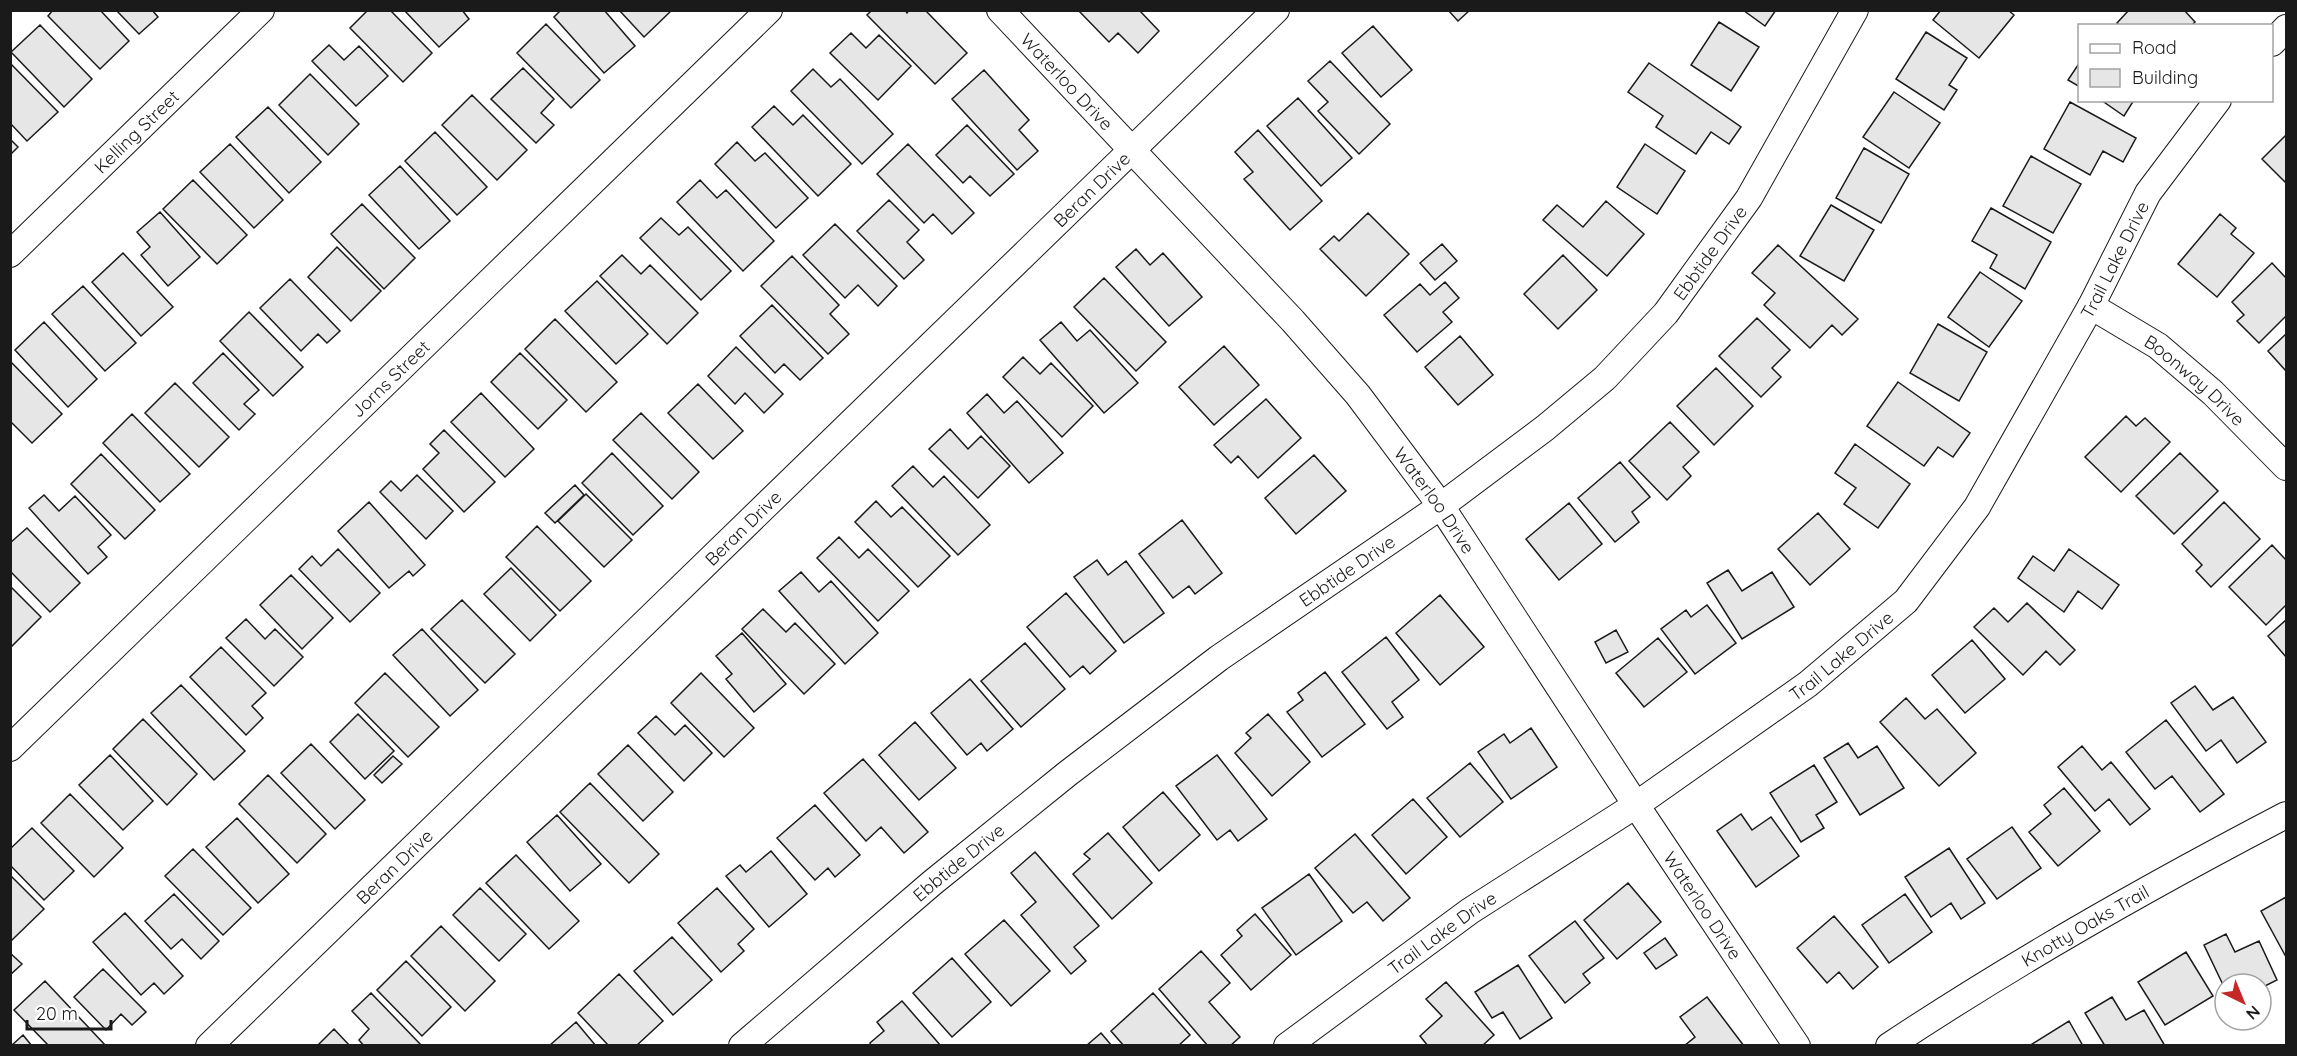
<svg xmlns="http://www.w3.org/2000/svg" width="2297" height="1056" font-family="Quicksand,sans-serif">
<style>
.building{fill:#e6e6e6;stroke:#1a1a1a;stroke-width:1.5}
.lines{fill:none;stroke-linecap:round;stroke-linejoin:round}
.street-casing{stroke:#1a1a1a;stroke-width:28}
.street{stroke:#fff;stroke-width:26}
.labels{text-anchor:middle;dominant-baseline:central;stroke-width:4.5;stroke-linejoin:round;paint-order:stroke}
.street-label{font-size:18px;fill:#1a1a1a;stroke:#fff}
</style>
<rect width="100%" height="100%" fill="#fff"/>
<path class="building" d="M 53,10 L 100,10 L 129,41 L 100,69 L 48,16 Z
M 116,10 L 152,10 L 158,17 L 139,34 Z
M 368,10 L 390,10 L 432,53 L 403,82 L 350,28 Z
M 404,10 L 462,10 L 469,19 L 439,47 Z
M 561,10 L 604,10 L 635,46 L 604,73 L 554,17 Z
M 619,10 L 672,10 L 644,37 Z
M 872,10 L 905,10 L 907,13 L 909,10 L 925,10 L 967,53 L 935,84 L 867,15 Z
M 1078,10 L 1139,10 L 1159,31 L 1138,53 L 1118,33 L 1109,42 Z
M 1448,10 L 1470,10 L 1458,21 Z
M 1743,10 L 1776,10 L 1765,26 Z
M 1941,10 L 2008,10 L 2014,15 L 1979,58 L 1933,20 Z
M 2129,10 L 2184,10 L 2195,22 L 2191,26 L 2120,26 L 2117,23 Z
M 1719,22 L 1759,47 L 1731,91 L 1691,65 Z
M 546,24 L 600,80 L 571,108 L 517,53 Z
M 40,25 L 92,79 L 64,107 L 11,52 Z
M 1373,26 L 1412,70 L 1381,97 L 1342,53 Z
M 1926,32 L 1967,58 L 1949,85 L 1957,90 L 1944,110 L 1896,79 Z
M 851,33 L 866,48 L 879,35 L 911,66 L 878,100 L 830,53 Z
M 329,45 L 344,60 L 359,46 L 388,76 L 356,106 L 312,61 Z
M 1330,61 L 1390,124 L 1359,154 L 1318,111 L 1328,102 L 1308,81 Z
M 2080,62 L 2080,87 L 2068,80 Z
M 10,63 L 58,112 L 27,141 L 10,123 Z
M 1649,63 L 1741,127 L 1729,144 L 1711,132 L 1696,154 L 1656,127 L 1663,116 L 1628,92 Z
M 523,68 L 554,99 L 541,113 L 554,125 L 536,143 L 491,99 Z
M 813,69 L 831,87 L 840,79 L 893,134 L 862,164 L 791,91 Z
M 984,70 L 1029,120 L 1019,130 L 1038,151 L 1017,170 L 952,99 Z
M 310,74 L 359,124 L 328,155 L 279,105 Z
M 1894,92 L 1940,123 L 1909,168 L 1863,137 Z
M 472,95 L 527,150 L 497,180 L 442,125 Z
M 1298,98 L 1352,158 L 1321,186 L 1267,126 Z
M 2101,100 L 2134,100 L 2124,116 Z
M 2070,102 L 2136,138 L 2123,162 L 2103,151 L 2090,175 L 2044,149 Z
M 774,106 L 793,125 L 803,115 L 851,164 L 818,196 L 752,127 Z
M 268,107 L 321,162 L 289,193 L 236,137 Z
M 967,125 L 1014,174 L 990,196 L 970,176 L 963,183 L 936,155 Z
M 1258,130 L 1322,201 L 1290,230 L 1244,179 L 1253,172 L 1235,152 Z
M 435,132 L 487,187 L 457,215 L 405,161 Z
M 2286,135 L 2286,180 L 2285,182 L 2262,159 Z
M 10,139 L 18,147 L 10,155 Z
M 737,142 L 755,161 L 765,153 L 808,198 L 776,228 L 715,164 Z
M 230,144 L 283,200 L 254,228 L 200,172 Z
M 908,144 L 974,213 L 952,234 L 933,214 L 924,223 L 877,174 Z
M 1645,144 L 1685,171 L 1657,214 L 1617,187 Z
M 1864,148 L 1909,174 L 1881,223 L 1836,198 Z
M 2031,156 L 2081,184 L 2053,233 L 2003,206 Z
M 400,166 L 450,221 L 419,249 L 369,195 Z
M 193,180 L 247,235 L 217,264 L 163,209 Z
M 700,180 L 717,198 L 726,190 L 774,241 L 743,271 L 677,202 Z
M 889,200 L 919,230 L 907,242 L 924,260 L 904,279 L 857,231 Z
M 1606,201 L 1644,234 L 1607,276 L 1543,220 L 1557,205 L 1583,227 Z
M 362,204 L 415,258 L 384,289 L 331,234 Z
M 1831,205 L 1874,230 L 1844,281 L 1800,256 Z
M 1991,208 L 2051,242 L 2025,289 L 1990,268 L 1997,255 L 1972,241 Z
M 160,212 L 200,257 L 168,286 L 141,255 L 150,247 L 137,232 Z
M 1368,213 L 1409,254 L 1366,296 L 1320,249 L 1334,236 L 1339,241 Z
M 2220,214 L 2236,228 L 2231,234 L 2254,253 L 2217,297 L 2178,264 Z
M 661,218 L 679,235 L 688,227 L 731,271 L 701,300 L 640,238 Z
M 835,224 L 897,286 L 878,306 L 858,285 L 845,298 L 803,255 Z
M 1442,244 L 1457,261 L 1435,280 L 1420,263 Z
M 1778,245 L 1858,319 L 1842,335 L 1832,325 L 1810,348 L 1764,305 L 1775,293 L 1752,273 Z
M 337,247 L 381,291 L 351,321 L 308,277 Z
M 1136,249 L 1150,265 L 1163,253 L 1202,297 L 1169,326 L 1116,267 Z
M 123,253 L 173,307 L 141,336 L 92,282 Z
M 622,255 L 641,274 L 650,265 L 698,313 L 667,344 L 600,276 Z
M 1563,255 L 1597,290 L 1558,329 L 1524,294 Z
M 792,256 L 839,305 L 830,314 L 849,334 L 828,354 L 761,286 Z
M 2272,263 L 2286,278 L 2286,316 L 2259,343 L 2237,321 L 2244,315 L 2232,302 Z
M 1980,272 L 2022,301 L 1989,347 L 1948,317 Z
M 1104,278 L 1166,342 L 1136,371 L 1074,307 Z
M 290,279 L 340,331 L 327,343 L 318,334 L 301,351 L 260,308 Z
M 597,281 L 648,334 L 616,364 L 565,311 Z
M 1445,282 L 1459,298 L 1443,312 L 1452,322 L 1417,352 L 1384,315 L 1420,284 L 1430,295 Z
M 83,286 L 136,343 L 105,371 L 52,314 Z
M 772,305 L 823,358 L 800,380 L 784,364 L 775,373 L 740,336 Z
M 249,312 L 303,367 L 273,396 L 220,341 Z
M 1757,318 L 1790,350 L 1772,368 L 1781,377 L 1761,397 L 1719,356 Z
M 555,319 L 617,382 L 586,412 L 525,349 Z
M 44,322 L 97,379 L 68,407 L 15,350 Z
M 1061,322 L 1077,341 L 1090,330 L 1138,383 L 1104,413 L 1040,340 Z
M 1938,324 L 1987,352 L 1959,401 L 1910,373 Z
M 2286,334 L 2286,371 L 2268,351 Z
M 1460,336 L 1493,375 L 1458,405 L 1425,367 Z
M 1224,346 L 1259,385 L 1214,425 L 1179,387 Z
M 736,347 L 783,394 L 764,413 L 745,393 L 735,404 L 708,376 Z
M 223,353 L 259,390 L 244,404 L 255,414 L 239,430 L 193,383 Z
M 520,353 L 567,400 L 538,429 L 491,382 Z
M 1023,357 L 1040,374 L 1051,363 L 1093,406 L 1062,437 L 1003,377 Z
M 10,361 L 62,414 L 32,443 L 10,421 Z
M 1716,368 L 1753,406 L 1714,445 L 1677,406 Z
M 1898,382 L 1970,433 L 1953,457 L 1938,447 L 1924,466 L 1867,426 Z
M 175,383 L 229,437 L 199,467 L 145,413 Z
M 698,384 L 743,431 L 713,459 L 668,413 Z
M 481,393 L 534,449 L 505,477 L 451,422 Z
M 987,394 L 1004,413 L 1017,401 L 1063,453 L 1029,483 L 967,413 Z
M 1266,399 L 1301,438 L 1258,478 L 1238,456 L 1231,463 L 1214,445 Z
M 641,413 L 699,472 L 672,499 L 613,440 Z
M 132,414 L 190,474 L 160,502 L 103,443 Z
M 2126,416 L 2136,426 L 2145,418 L 2170,442 L 2121,492 L 2085,457 Z
M 1670,422 L 1699,452 L 1683,467 L 1691,476 L 1667,500 L 1629,461 Z
M 950,429 L 968,449 L 981,436 L 1010,466 L 978,498 L 929,449 Z
M 444,430 L 495,482 L 464,512 L 423,469 L 439,453 L 430,444 Z
M 1855,444 L 1910,484 L 1878,528 L 1844,504 L 1856,488 L 1835,473 Z
M 612,453 L 663,506 L 633,535 L 582,483 Z
M 2180,453 L 2218,491 L 2174,534 L 2136,496 Z
M 101,454 L 155,510 L 125,539 L 71,484 Z
M 1314,455 L 1346,491 L 1296,534 L 1265,498 Z
M 1620,462 L 1650,497 L 1632,512 L 1639,522 L 1615,542 L 1578,498 Z
M 913,466 L 933,487 L 944,476 L 990,525 L 958,555 L 892,486 Z
M 417,475 L 453,511 L 426,539 L 380,492 L 391,481 L 401,491 Z
M 575,485 L 584,495 L 555,523 L 545,513 Z
M 586,494 L 632,540 L 604,567 L 558,521 Z
M 44,495 L 59,511 L 75,496 L 111,535 L 98,547 L 107,557 L 88,574 L 29,508 Z
M 876,501 L 891,517 L 902,507 L 950,556 L 918,587 L 855,522 Z
M 369,502 L 425,565 L 413,576 L 409,571 L 389,588 L 338,531 Z
M 2224,502 L 2260,539 L 2211,587 L 2196,571 L 2202,565 L 2182,544 Z
M 1569,503 L 1602,544 L 1559,580 L 1526,539 Z
M 1818,513 L 1850,549 L 1810,585 L 1778,549 Z
M 1182,520 L 1222,573 L 1195,594 L 1189,586 L 1173,598 L 1139,554 Z
M 537,526 L 591,581 L 560,611 L 506,557 Z
M 27,528 L 80,583 L 50,612 L 10,571 L 10,543 Z
M 839,537 L 859,558 L 868,549 L 909,591 L 878,621 L 817,558 Z
M 2272,545 L 2286,560 L 2286,605 L 2266,625 L 2229,587 Z
M 338,549 L 380,593 L 350,622 L 299,569 L 312,556 L 321,566 Z
M 2069,549 L 2119,585 L 2102,609 L 2078,591 L 2064,612 L 2018,578 L 2033,556 L 2054,571 Z
M 1097,560 L 1108,575 L 1126,561 L 1164,613 L 1124,643 L 1074,577 Z
M 511,568 L 556,615 L 530,641 L 484,594 Z
M 1728,570 L 1742,591 L 1772,572 L 1794,607 L 1742,639 L 1707,583 Z
M 801,572 L 819,592 L 831,581 L 878,633 L 845,664 L 779,591 Z
M 291,575 L 333,618 L 302,649 L 260,605 Z
M 10,586 L 41,617 L 12,646 L 10,645 Z
M 1066,593 L 1116,651 L 1090,674 L 1083,666 L 1070,677 L 1027,627 Z
M 1440,595 L 1484,647 L 1440,685 L 1396,633 Z
M 462,600 L 515,654 L 485,683 L 431,629 Z
M 2027,603 L 2075,650 L 2060,665 L 2046,651 L 2023,675 L 1974,627 L 1994,608 L 2008,622 Z
M 1707,605 L 1736,643 L 1695,674 L 1661,629 L 1686,610 L 1691,617 Z
M 763,609 L 786,632 L 795,623 L 835,664 L 804,694 L 742,629 Z
M 246,619 L 265,639 L 275,629 L 303,657 L 274,686 L 226,638 Z
M 2286,620 L 2286,657 L 2268,636 Z
M 422,629 L 478,690 L 450,716 L 393,655 Z
M 1616,630 L 1628,652 L 1606,663 L 1595,642 Z
M 742,633 L 786,684 L 754,712 L 726,679 L 732,674 L 716,656 Z
M 1386,637 L 1419,680 L 1392,702 L 1403,717 L 1387,729 L 1342,672 Z
M 1658,638 L 1687,672 L 1644,707 L 1616,673 Z
M 1972,640 L 2005,679 L 1965,713 L 1932,675 Z
M 1025,643 L 1065,689 L 1021,727 L 981,681 Z
M 221,647 L 266,693 L 252,706 L 263,718 L 246,735 L 190,677 Z
M 1325,672 L 1365,724 L 1322,757 L 1287,712 L 1303,700 L 1298,693 Z
M 385,673 L 439,727 L 408,757 L 355,703 Z
M 701,673 L 754,728 L 724,757 L 671,703 Z
M 970,679 L 1013,729 L 987,751 L 981,743 L 967,755 L 931,713 Z
M 181,685 L 245,751 L 214,780 L 151,713 Z
M 2195,686 L 2213,710 L 2233,697 L 2266,742 L 2237,763 L 2221,740 L 2206,751 L 2171,703 Z
M 1906,698 L 1925,719 L 1937,709 L 1976,753 L 1939,786 L 1880,722 Z
M 358,714 L 394,751 L 365,779 L 330,742 Z
M 1268,714 L 1310,762 L 1272,796 L 1235,753 L 1251,738 L 1246,733 Z
M 656,716 L 675,735 L 685,725 L 712,753 L 684,781 L 638,733 Z
M 143,719 L 197,774 L 167,805 L 113,749 Z
M 2166,720 L 2224,794 L 2200,812 L 2172,776 L 2155,789 L 2126,752 Z
M 915,722 L 956,768 L 919,800 L 879,755 Z
M 1531,728 L 1557,767 L 1511,799 L 1478,752 L 1504,734 L 1510,743 Z
M 1848,743 L 1858,758 L 1877,746 L 1904,788 L 1860,815 L 1824,758 Z
M 311,744 L 365,800 L 335,829 L 281,773 Z
M 628,745 L 673,792 L 643,821 L 598,774 Z
M 2082,746 L 2102,770 L 2111,762 L 2150,809 L 2130,825 L 2109,799 L 2095,811 L 2058,767 Z
M 110,755 L 153,801 L 123,830 L 79,785 Z
M 1217,755 L 1267,819 L 1238,841 L 1230,830 L 1217,840 L 1176,786 Z
M 393,756 L 402,764 L 382,783 L 374,775 Z
M 863,759 L 928,832 L 904,853 L 881,827 L 866,841 L 824,793 Z
M 1470,763 L 1503,802 L 1460,837 L 1427,798 Z
M 1814,765 L 1837,802 L 1816,815 L 1824,828 L 1801,842 L 1770,793 Z
M 268,775 L 326,834 L 297,863 L 239,804 Z
M 590,783 L 659,854 L 629,883 L 560,812 Z
M 2064,788 L 2100,831 L 2058,866 L 2029,832 L 2051,814 L 2044,805 Z
M 1163,792 L 1200,835 L 1159,871 L 1123,827 Z
M 70,794 L 123,848 L 94,877 L 41,823 Z
M 1413,799 L 1447,837 L 1406,874 L 1372,835 Z
M 815,805 L 860,855 L 835,877 L 828,868 L 815,880 L 777,838 Z
M 1741,814 L 1752,830 L 1771,817 L 1799,856 L 1756,887 L 1717,831 Z
M 557,815 L 601,864 L 570,891 L 527,842 Z
M 237,818 L 289,874 L 258,903 L 206,847 Z
M 2012,827 L 2041,868 L 1997,899 L 1967,859 Z
M 32,828 L 74,871 L 44,900 L 10,865 L 10,849 Z
M 1108,833 L 1152,883 L 1112,919 L 1073,874 L 1090,859 L 1084,854 Z
M 1355,834 L 1410,898 L 1383,921 L 1367,902 L 1353,913 L 1315,868 Z
M 1949,848 L 1985,903 L 1961,919 L 1951,903 L 1931,917 L 1905,877 Z
M 193,849 L 251,908 L 223,935 L 165,876 Z
M 771,851 L 807,894 L 769,927 L 726,876 L 740,865 L 746,872 Z
M 1035,852 L 1099,926 L 1074,947 L 1086,961 L 1071,974 L 1021,915 L 1036,902 L 1011,873 Z
M 516,855 L 579,921 L 549,949 L 486,883 Z
M 1309,874 L 1342,921 L 1296,955 L 1262,908 Z
M 10,875 L 44,909 L 12,940 L 10,938 Z
M 1628,883 L 1661,922 L 1617,959 L 1584,920 Z
M 480,888 L 526,934 L 499,961 L 453,915 Z
M 717,888 L 754,929 L 738,944 L 744,951 L 721,972 L 678,923 Z
M 174,894 L 219,941 L 201,959 L 182,939 L 171,949 L 145,921 Z
M 1905,894 L 1932,932 L 1889,963 L 1862,925 Z
M 2286,897 L 2286,957 L 2261,911 Z
M 125,913 L 183,976 L 164,994 L 154,983 L 141,995 L 93,942 Z
M 1255,914 L 1291,955 L 1251,990 L 1221,955 L 1242,936 L 1237,930 Z
M 1834,916 L 1878,967 L 1853,989 L 1839,972 L 1827,983 L 1797,948 Z
M 1004,920 L 1050,971 L 1011,1006 L 965,954 Z
M 1575,921 L 1604,958 L 1583,974 L 1590,983 L 1565,1003 L 1529,956 Z
M 441,926 L 495,981 L 465,1011 L 411,956 Z
M 2226,934 L 2235,952 L 2259,941 L 2277,980 L 2261,988 L 2261,984 L 2225,984 L 2225,989 L 2204,945 Z
M 672,937 L 712,980 L 673,1015 L 634,971 Z
M 1665,938 L 1677,955 L 1656,969 L 1644,953 Z
M 1201,951 L 1230,983 L 1209,1002 L 1240,1037 L 1230,1046 L 1208,1046 L 1159,989 Z
M 2186,952 L 2213,996 L 2165,1025 L 2138,982 Z
M 10,953 L 22,964 L 10,975 Z
M 952,958 L 991,1002 L 952,1037 L 913,993 Z
M 406,961 L 451,1007 L 422,1036 L 377,990 Z
M 1518,965 L 1552,1018 L 1520,1039 L 1503,1012 L 1492,1018 L 1475,992 Z
M 103,969 L 146,1012 L 132,1025 L 121,1014 L 106,1030 L 74,997 Z
M 619,974 L 663,1021 L 636,1046 L 609,1046 L 578,1013 Z
M 45,981 L 106,1046 L 49,1046 L 14,1010 Z
M 1446,982 L 1494,1035 L 1482,1046 L 1428,1046 L 1420,1036 L 1442,1016 L 1426,999 Z
M 371,993 L 422,1046 L 364,1046 L 359,1040 L 369,1029 L 352,1011 Z
M 1153,993 L 1190,1035 L 1178,1046 L 1124,1046 L 1111,1031 Z
M 1707,997 L 1744,1046 L 1684,1046 L 1695,1037 L 1680,1017 Z
M 2112,997 L 2126,1020 L 2144,1010 L 2165,1046 L 2105,1046 L 2085,1013 Z
M 902,1001 L 941,1046 L 871,1046 L 870,1043 L 884,1031 L 877,1022 Z
M 2069,1021 L 2083,1046 L 2029,1046 Z
M 576,1022 L 596,1046 L 549,1046 Z
M 334,1029 L 350,1046 L 317,1046 Z
M 1101,1033 L 1112,1046 L 1086,1046 Z
M 23,1035 L 32,1046 L 11,1046 Z"/>
<g class="lines">
<g class="street-casing">
<g id="street">
<path id="s1" d="M 1000,10 L 1293,321 L 1358,395 L 1441,506 L 1636,805 L 1797,1046"/>
<path d="M 2272,43 L 2286,28"/>
<path id="s2" d="M 10,254 L 261,10"/>
<path id="s3" d="M 2091,306 L 2158,346 L 2213,393 L 2286,467"/>
<path id="s4" d="M 10,748 L 769,10"/>
<path id="s5" d="M 209,1046 L 1276,10"/>
<path id="s6" d="M 742,1046 L 932,883 L 1067,774 L 1219,658 L 1441,506 L 1545,428 L 1605,378 L 1666,313 L 1749,198 L 1855,10"/>
<path id="s7" d="M 1287,1046 L 1470,911 L 1636,805 L 1808,684 L 1906,601 L 1977,507 L 2091,306 L 2148,193 L 2218,100"/>
<path id="s8" d="M 1889,1046 C 2017,961 2150,886 2286,815"/>
</g>
</g>
<use href="#street" class="street"/>
</g>
<g class="labels">
<g class="street-label">
<text stroke="none"><textPath href="#s1" startOffset="98">Waterloo Drive</textPath></text>
<text stroke="none"><textPath href="#s2" startOffset="176">Kelling Street</textPath></text>
<text stroke="none"><textPath href="#s5" startOffset="1230">Beran Drive</textPath></text>
<text stroke="none"><textPath href="#s6" startOffset="1256">Ebbtide Drive</textPath></text>
<text stroke="none"><textPath href="#s7" startOffset="1164">Trail Lake Drive</textPath></text>
<text stroke="none"><textPath href="#s4" startOffset="530">Jorns Street</textPath></text>
<text stroke="none"><textPath href="#s3" startOffset="128">Boonway Drive</textPath></text>
<text stroke="none"><textPath href="#s1" startOffset="656">Waterloo Drive</textPath></text>
<text stroke="none"><textPath href="#s5" startOffset="744">Beran Drive</textPath></text>
<text stroke="none"><textPath href="#s6" startOffset="770">Ebbtide Drive</textPath></text>
<text stroke="none"><textPath href="#s7" startOffset="678">Trail Lake Drive</textPath></text>
<text stroke="none"><textPath href="#s6" startOffset="284">Ebbtide Drive</textPath></text>
<text stroke="none"><textPath href="#s5" startOffset="258">Beran Drive</textPath></text>
<text stroke="none"><textPath href="#s1" startOffset="1142">Waterloo Drive</textPath></text>
<text stroke="none"><textPath href="#s8" startOffset="230">Knotty Oaks Trail</textPath></text>
<text stroke="none"><textPath href="#s7" startOffset="192">Trail Lake Drive</textPath></text>
</g>
</g>
<rect width="2297" height="1056" fill="none" stroke="#1a1a1a" stroke-width="24"/>
<rect x="2078" y="24" width="195" height="78" fill="#ffffff" stroke="#a3a3a3" stroke-width="1.5"/>
<rect x="2090" y="44" width="30" height="9" fill="#ffffff" stroke="#a3a3a3" stroke-width="1.5"/>
<text x="2132" y="54" font-size="18" fill="#1a1a1a">Road</text>
<rect x="2090" y="69" width="30" height="18" fill="#e6e6e6" stroke="#a3a3a3" stroke-width="1.5"/>
<text x="2132" y="84" font-size="18" fill="#1a1a1a">Building</text>
<g transform="translate(2243 1002) rotate(137)"><circle r="28" fill="#ffffff" stroke="#a3a3a3" stroke-width="1.5"/>
<path d="M0-4.5L10 22L0 15L-10 22Z" fill="#c62828"/>
<text y="-9" font-size="16" font-weight="bold" text-anchor="middle" fill="#1a1a1a">N</text>
</g>
<path d="M27 1020v9h84v-9" fill="none" stroke="#1a1a1a" stroke-width="3"/>
<text x="36" y="1020" font-size="18" fill="#1a1a1a" stroke="#ffffff" stroke-width="4.5" paint-order="stroke">20 m</text>
</svg>
